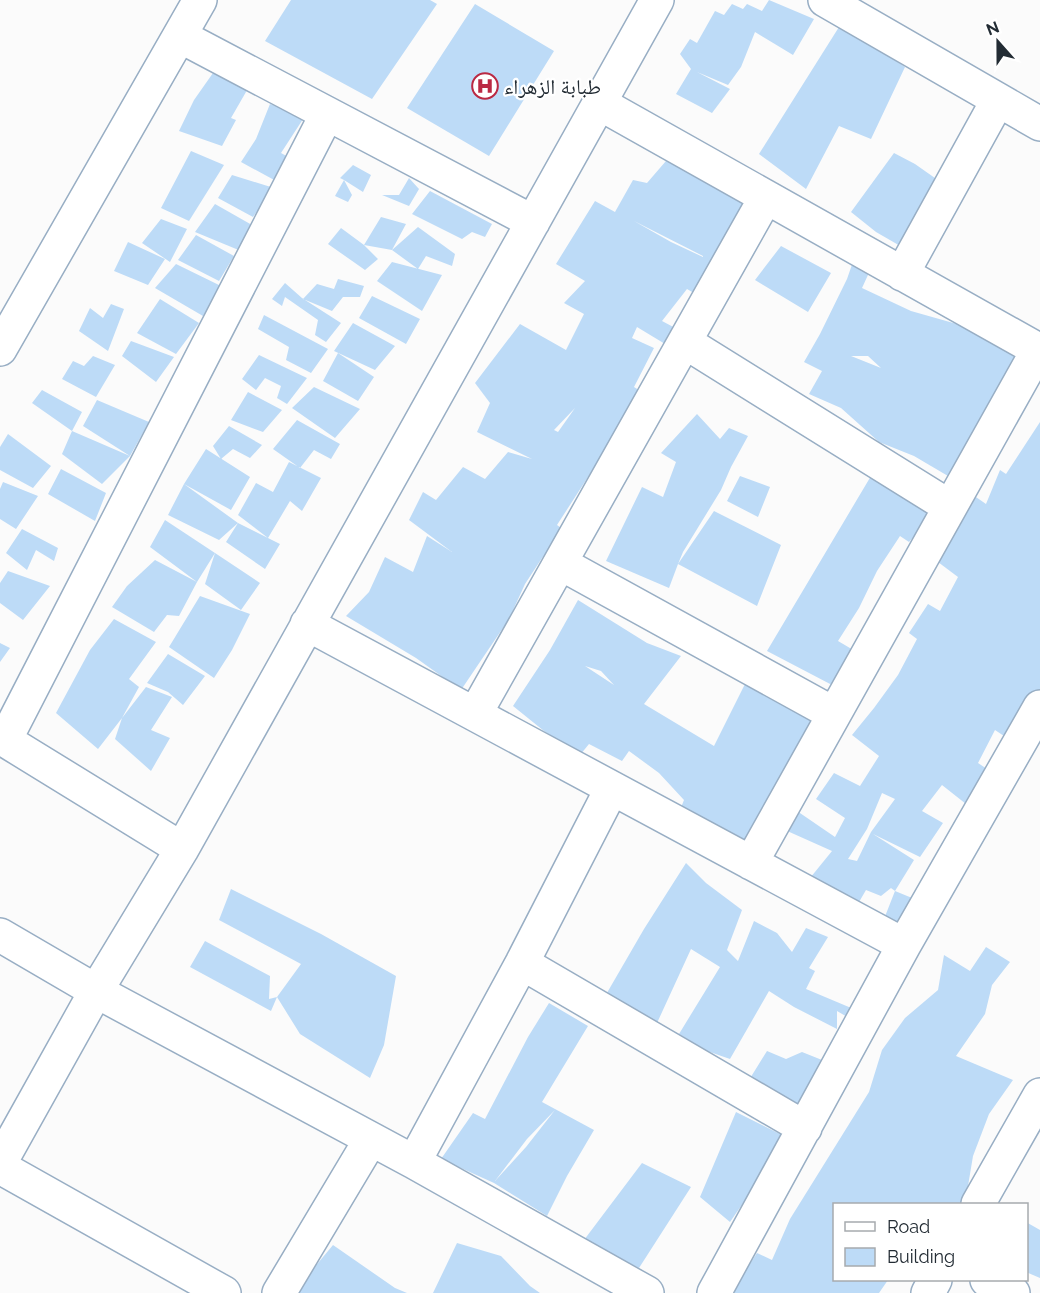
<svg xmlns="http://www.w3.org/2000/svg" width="1040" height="1293" font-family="Raleway,'Noto Naskh Arabic',sans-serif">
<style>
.building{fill:#bddbf7;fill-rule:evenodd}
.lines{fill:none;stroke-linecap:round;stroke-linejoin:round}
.minor-casing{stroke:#98aec4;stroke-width:36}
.minor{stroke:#fff;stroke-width:33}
.labels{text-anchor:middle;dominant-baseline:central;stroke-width:4.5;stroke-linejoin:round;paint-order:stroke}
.poi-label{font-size:21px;fill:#232c34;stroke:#fff;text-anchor:start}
</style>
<rect width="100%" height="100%" fill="#fbfbfb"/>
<path class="building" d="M 291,0 L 430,0 L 437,4 L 372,99 L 265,41 Z
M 769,0 L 814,19 L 793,55 L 755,32 L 741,67 L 728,85 L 697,72 L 730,89 L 712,113 L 676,94 L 691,69 L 680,54 L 690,39 L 697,43 L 715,11 L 724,15 L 732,4 L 743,9 L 747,4 L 762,11 Z
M 475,4 L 554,51 L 489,156 L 407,108 Z
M 839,27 L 874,46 L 905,67 L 871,139 L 839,126 L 806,189 L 759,154 Z
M 213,73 L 250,85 L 231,118 L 236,120 L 222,146 L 179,131 L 194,100 Z
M 270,104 L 305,116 L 281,153 L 292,159 L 276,181 L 241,162 L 256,139 Z
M 191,151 L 224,165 L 189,221 L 161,208 Z
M 894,153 L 915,164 L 942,183 L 902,247 L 876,232 L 851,212 Z
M 672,154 L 753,199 L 699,296 L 687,289 L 662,321 L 679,330 L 670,347 L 637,327 L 632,338 L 654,348 L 634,387 L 642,392 L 622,431 L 599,460 L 557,525 L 564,530 L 542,558 L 525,584 L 509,619 L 461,690 L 416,658 L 346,616 L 369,592 L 385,557 L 413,572 L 427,536 L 452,552 L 409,520 L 423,492 L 436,500 L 463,467 L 485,479 L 508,452 L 532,459 L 477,432 L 490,403 L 475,383 L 520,324 L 566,350 L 584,314 L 564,303 L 585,281 L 556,264 L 595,201 L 615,212 L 633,180 L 647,183 ZM 634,221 L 703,256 L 703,257 L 671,242 ZM 575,408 L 558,432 L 554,430 Z
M 353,165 L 371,175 L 363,192 L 344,180 L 352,195 L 348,202 L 335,196 L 344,180 L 340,178 Z
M 232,175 L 274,188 L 253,217 L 218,198 Z
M 409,178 L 419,189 L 409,206 L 382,195 L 399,195 Z
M 430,191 L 492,224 L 485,237 L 472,232 L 462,239 L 412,214 Z
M 215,204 L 252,225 L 241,251 L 195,232 Z
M 381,217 L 406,224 L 392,250 L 418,227 L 455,254 L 452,266 L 426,256 L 418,269 L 392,250 L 364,245 L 378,259 L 365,270 L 328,244 L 341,228 L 364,245 Z
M 161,219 L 187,229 L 170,262 L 142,243 Z
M 196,235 L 234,256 L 219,281 L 178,260 Z
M 128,242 L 165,259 L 148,285 L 114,271 Z
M 781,246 L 831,273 L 808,312 L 755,280 Z
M 855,256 L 873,264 L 862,288 L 911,311 L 985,332 L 1019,352 L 984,425 L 948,476 L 914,456 L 879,442 L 841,408 L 809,394 L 822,371 L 804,362 L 820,334 L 847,279 ZM 851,356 L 868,356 L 881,368 Z
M 392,262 L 442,275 L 422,311 L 377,281 Z
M 176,264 L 221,286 L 203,316 L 155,288 Z
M 338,279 L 364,286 L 360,297 L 343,297 L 332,311 L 303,299 L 317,284 L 334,289 Z
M 285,283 L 302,298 L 341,323 L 326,342 L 315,335 L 318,320 L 285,297 L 282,306 L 272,299 Z
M 372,296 L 420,319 L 406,344 L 359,318 Z
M 160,299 L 199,323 L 176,354 L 137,333 Z
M 111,304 L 124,309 L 108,351 L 79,331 L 90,308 L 103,318 Z
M 264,315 L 328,349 L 311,373 L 286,360 L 289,347 L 258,329 Z
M 353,323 L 395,346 L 375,370 L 334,351 Z
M 131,341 L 174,357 L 156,382 L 122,356 Z
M 338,353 L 374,377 L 358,401 L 323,381 Z
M 259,355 L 307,378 L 287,404 L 277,398 L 281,386 L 265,378 L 256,390 L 242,379 Z
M 93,356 L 115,365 L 96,397 L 62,379 L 73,361 L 84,366 Z
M 314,387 L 360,409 L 335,438 L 292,408 Z
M 42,390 L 82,412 L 72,431 L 32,403 Z
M 248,392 L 282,410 L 263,432 L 231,420 Z
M 97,400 L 149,422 L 130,456 L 83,426 Z
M 697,414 L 720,439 L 729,428 L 748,436 L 731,467 L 721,490 L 683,552 L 678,564 L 714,511 L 781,545 L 757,606 L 678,564 L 669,588 L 606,561 L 642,487 L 663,497 L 676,462 L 661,453 Z
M 297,420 L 340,444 L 331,459 L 314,450 L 300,468 L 273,449 Z
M 1040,422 L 1040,696 L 1010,740 L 995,730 L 978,763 L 990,771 L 966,804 L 942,785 L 922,811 L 943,823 L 920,857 L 873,834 L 914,860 L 895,891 L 917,900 L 901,928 L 884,919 L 895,891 L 891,888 L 881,896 L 866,890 L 855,909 L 806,883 L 832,851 L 785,830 L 797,811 L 835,837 L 845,818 L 816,799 L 834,773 L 860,786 L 879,756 L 852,735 L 874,708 L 898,675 L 917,639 L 909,633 L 928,604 L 940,611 L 958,577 L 938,562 L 973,495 L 986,504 L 1000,470 L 1006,474 ZM 882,793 L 895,799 L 871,832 L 857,861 L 848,859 L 867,829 Z
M 229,426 L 262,445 L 250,458 L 233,449 L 221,459 L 213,446 Z
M 72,431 L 130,456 L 102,484 L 62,454 Z
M 8,434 L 51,466 L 33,488 L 0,470 L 0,447 Z
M 206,449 L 250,477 L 231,510 L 184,484 L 238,523 L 219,540 L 168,515 L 184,484 Z
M 289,462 L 321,478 L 302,511 L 290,501 L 268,538 L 238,515 L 256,483 L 273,492 Z
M 61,469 L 106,493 L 95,521 L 48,494 Z
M 740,476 L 770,487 L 758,517 L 727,501 Z
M 871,476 L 933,515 L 909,542 L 900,536 L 877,571 L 859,608 L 838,641 L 855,651 L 832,685 L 767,651 Z
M 3,482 L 38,496 L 16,529 L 0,519 L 0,489 Z
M 165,520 L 215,553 L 197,582 L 150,547 Z
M 238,523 L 280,544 L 265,569 L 226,542 Z
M 22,529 L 58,548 L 54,561 L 36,550 L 27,570 L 6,553 Z
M 215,553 L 260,583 L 241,610 L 205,584 Z
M 155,560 L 197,582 L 179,616 L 167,615 L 154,632 L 112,607 L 127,586 Z
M 8,571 L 50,586 L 23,620 L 0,603 L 0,583 Z
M 200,596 L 250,614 L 232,650 L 214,678 L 169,647 Z
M 578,600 L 647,643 L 681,656 L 644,704 L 714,746 L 748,678 L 816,711 L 779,781 L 743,842 L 715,824 L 680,810 L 684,800 L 659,773 L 629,751 L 622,761 L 589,744 L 580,755 L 544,731 L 513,706 L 550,650 ZM 585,666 L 601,671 L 614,685 Z
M 114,619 L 156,642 L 129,679 L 139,687 L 122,718 L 146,687 L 172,697 L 151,730 L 170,738 L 151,771 L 115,739 L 122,718 L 98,749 L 56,713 L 90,650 Z
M 0,643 L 10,648 L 0,662 Z
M 168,654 L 205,676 L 183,705 L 168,692 L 147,683 Z
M 686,863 L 706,883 L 742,910 L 727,950 L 738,961 L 754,921 L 777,933 L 792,952 L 806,928 L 828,937 L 809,968 L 815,971 L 806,989 L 856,1010 L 849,1018 L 837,1011 L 837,1029 L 794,1007 L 769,991 L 730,1059 L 707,1051 L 679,1034 L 720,967 L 691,949 L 657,1023 L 632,1008 L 604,998 L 644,929 Z
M 231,889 L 321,934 L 396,976 L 384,1045 L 370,1078 L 300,1034 L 277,997 L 271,1011 L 190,967 L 205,941 L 270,976 L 269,999 L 277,997 L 301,964 L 219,920 Z
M 986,947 L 1010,962 L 992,985 L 985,1014 L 956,1056 L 1013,1080 L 989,1114 L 973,1156 L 968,1186 L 960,1204 L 834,1204 L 834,1280 L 888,1280 L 879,1293 L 735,1293 L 732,1291 L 757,1253 L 772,1260 L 790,1219 L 869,1092 L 882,1050 L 905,1018 L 938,990 L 944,955 L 970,971 Z
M 549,1003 L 588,1026 L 542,1102 L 594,1130 L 567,1176 L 547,1216 L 494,1183 L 441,1159 L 473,1113 L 485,1119 L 528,1037 ZM 555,1110 L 526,1147 L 495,1181 L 527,1139 Z
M 767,1051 L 786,1059 L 802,1052 L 827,1062 L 816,1090 L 796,1104 L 749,1080 Z
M 736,1112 L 788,1138 L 730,1222 L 700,1197 Z
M 642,1163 L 691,1187 L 639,1268 L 584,1240 Z
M 1026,1222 L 1040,1230 L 1040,1278 L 1026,1272 Z
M 457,1243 L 501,1256 L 530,1286 L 540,1293 L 433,1293 Z
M 333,1245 L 395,1288 L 407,1293 L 293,1293 Z"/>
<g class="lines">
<g class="minor-casing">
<path id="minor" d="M 825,0 L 1040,124
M 180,36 L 533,222
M 599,103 L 1040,351
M 902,274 L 998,100
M 685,342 L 950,507
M 0,349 L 200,0
M 560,563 L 834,714
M 307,624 L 904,945
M 475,714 L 766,197
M 0,737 L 182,849
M 5,740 L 327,114
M 751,863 L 1038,350
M 0,935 L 96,991 L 414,1162 L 647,1293
M 522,963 L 805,1128
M 414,1162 L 522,963 L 612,788
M 0,1163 L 96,991 L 182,849 L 657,0
M 0,1167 L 224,1293
M 978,1204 L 1040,1095
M 987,1280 L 1013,1293
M 279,1293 L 371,1139
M 714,1293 L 904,945 L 1040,707
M 928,1293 L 935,1280"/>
</g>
<use href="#minor" class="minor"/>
</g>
<defs>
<g id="hospital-ring" transform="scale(1.35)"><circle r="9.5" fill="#fff" stroke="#ba2943" stroke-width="1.5"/><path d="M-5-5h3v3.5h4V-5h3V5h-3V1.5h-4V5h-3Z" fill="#ba2943"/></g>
</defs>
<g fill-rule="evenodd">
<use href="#hospital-ring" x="485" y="86"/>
</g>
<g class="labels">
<g class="poi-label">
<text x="504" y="86">طبابة الزهراء</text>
</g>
</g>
<rect x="833" y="1203" width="195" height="78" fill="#ffffff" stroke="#a7abae" stroke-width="1.5"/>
<rect x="845" y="1222" width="30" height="9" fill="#ffffff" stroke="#a7abae" stroke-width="1.5"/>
<text x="887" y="1233" font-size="18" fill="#232c34">Road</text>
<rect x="845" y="1248" width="30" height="18" fill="#bddbf7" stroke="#a7abae" stroke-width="1.5"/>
<text x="887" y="1263" font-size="18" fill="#232c34">Building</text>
<g transform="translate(998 42) rotate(339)" stroke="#ffffff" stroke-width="4.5" paint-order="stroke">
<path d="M0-4.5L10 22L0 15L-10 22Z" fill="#232c34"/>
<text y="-9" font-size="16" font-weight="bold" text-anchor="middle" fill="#232c34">N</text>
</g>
</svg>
